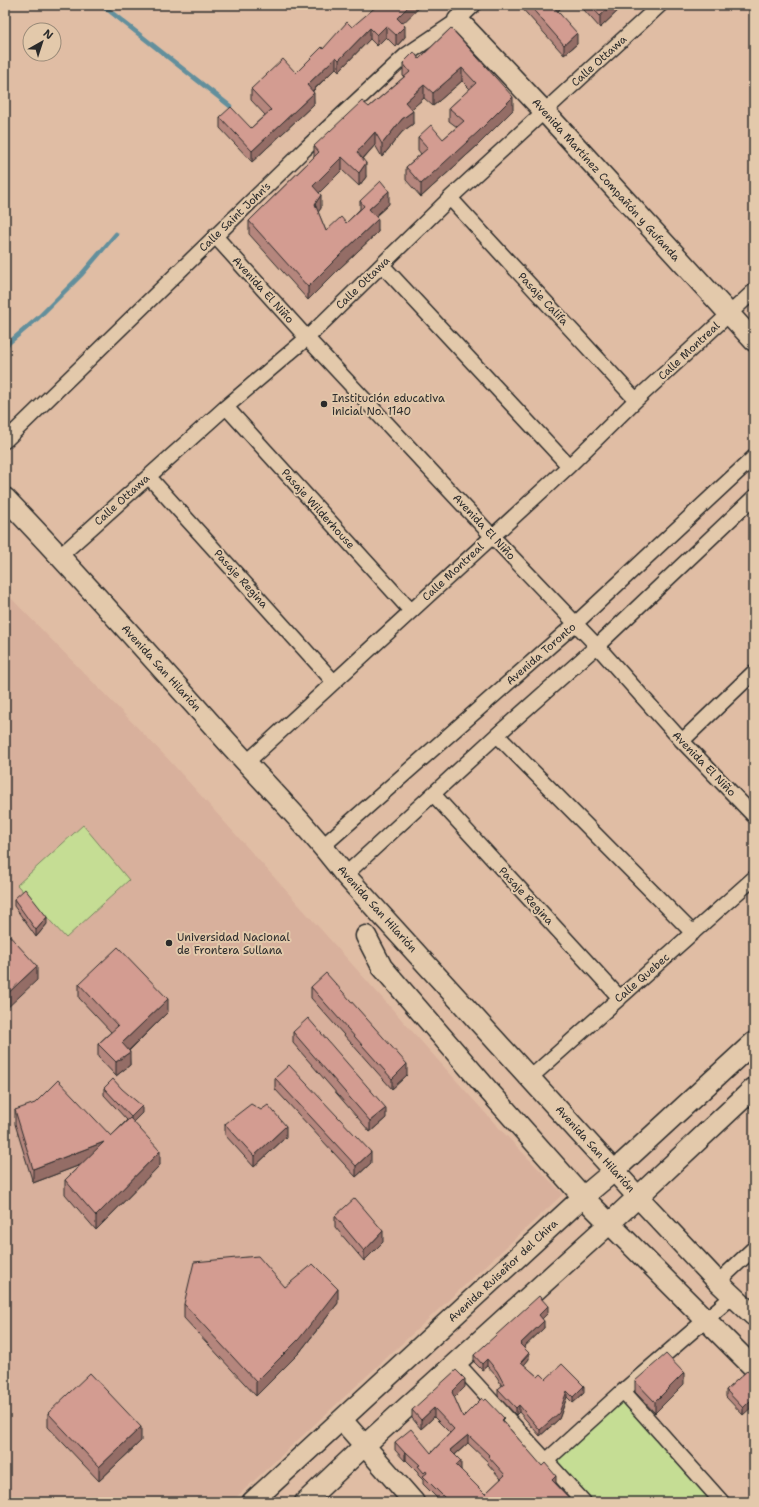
<svg xmlns="http://www.w3.org/2000/svg" width="759" height="1507" font-family="'Shantell Sans',sans-serif">
<style>
.built{fill:#d8b09c}
.green{fill:#c5dd94;stroke:#788460}
.lines{fill:none;stroke-linecap:round;stroke-linejoin:round}
.stream{stroke:#628f9c;stroke-width:4.5}
.street-casing{stroke:#2b2b2b;stroke-width:17}
.secondary-casing{stroke:#2b2b2b;stroke-width:23}
.street{stroke:#e3c9ab;stroke-width:14}
.secondary{stroke:#e3c9ab;stroke-width:20}
.wall{fill:#b5867d;stroke:#2b2b2b;fill-rule:evenodd}
.shaded-wall{fill:#946d66;stroke:#2b2b2b}
.building{fill:#d39c91;stroke:#2b2b2b;fill-rule:evenodd}
.poi-dot{fill:#2b2b2b;stroke:#e3c9ab;stroke-width:1.5}
.labels{text-anchor:middle;dominant-baseline:central;stroke-width:4;stroke-linejoin:round;paint-order:stroke}
.street-label{font-size:11px;fill:#2b2b2b;stroke:#e3c9ab}
.poi-label{font-size:11px;fill:#2b2b2b;stroke:#e3c9ab;text-anchor:start}
</style>
<rect width="100%" height="100%" fill="#e0bda4"/>
<filter id="ink" filterUnits="userSpaceOnUse"><feTurbulence type="fractalNoise" baseFrequency=".025" numOctaves="2"/><feDisplacementMap in="SourceGraphic" scale="8" xChannelSelector="R" yChannelSelector="G"/><feConvolveMatrix kernelMatrix="1 2 1 2 8 2 1 2 1" color-interpolation-filters="sRGB"/></filter>
<g filter="url(#ink)">
<path class="built" d="M 5,592 L 169,760 L 497,1126 L 563,1194 L 231,1502 L 5,1502 Z"/>
<path class="green" d="M 83,825 L 129,880 L 66,938 L 17,885 Z
M 623,1391 L 722,1502 L 584,1502 L 546,1461 Z"/>
<g class="lines">
<path class="stream" d="M 102,5 L 230,106
M 5,346 L 38,318 L 81,275 L 116,234"/>
<g class="street-casing">
<path id="street" d="M 450,198 L 636,400
M 215,236 L 307,338 L 492,536 L 597,646 L 682,741 L 754,816
M 382,265 L 569,466
M 226,407 L 411,611
M 5,441 L 305,149 L 406,55 L 458,20 L 474,5
M 149,477 L 334,682
M 60,556 L 226,407 L 307,338 L 450,198 L 660,5
M 497,735 L 693,933
M 682,741 L 754,672
M 246,763 L 569,466 L 636,400 L 754,291
M 433,794 L 620,998
M 323,846 L 575,624 L 754,457
M 345,875 L 497,735 L 597,646 L 754,497
M 530,1078 L 754,878
M 718,1282 L 754,1248
M 457,1363 L 584,1502
M 623,1391 L 722,1502
M 546,1461 L 623,1391 L 733,1296"/>
</g>
<g class="secondary-casing">
<path id="secondary" d="M 458,20 L 544,111 L 754,341
M 5,498 C 80,576 151,657 223,737 C 264,783 308,826 345,875 L 638,1197 L 718,1282 L 754,1316
M 366,936 L 382,967 L 488,1090 L 583,1197 L 754,1368
M 342,1420 L 414,1502
M 252,1502 L 583,1197 L 614,1171 L 754,1042
M 305,1502 L 364,1446 L 610,1223 L 754,1088"/>
</g>
<use href="#street" class="street"/>
<use href="#secondary" class="secondary"/>
</g>
<path class="wall" d="M 519,5 L 560,5 L 560,9 L 558,11 L 577,44 L 564,55 Z
M 584,5 L 624,5 L 600,28 L 584,10 Z
M 403,24 L 405,37 L 396,47 L 386,37 L 377,46 L 370,39 L 339,71 L 336,68 L 313,91 L 314,104 L 252,162 L 220,128 L 220,117 L 251,128 L 265,115 L 251,100 L 251,89 L 296,73 L 323,49 L 352,27 Z
M 451,28 L 513,110 L 478,145 L 421,197 L 406,180 L 406,167 L 421,154 L 418,150 L 418,137 L 443,139 L 457,127 L 449,121 L 449,108 L 470,89 L 462,81 L 433,106 L 424,98 L 411,109 L 413,124 L 402,132 L 382,157 L 375,145 L 363,159 L 366,177 L 359,186 L 342,170 L 319,193 L 321,208 L 318,212 L 326,231 L 346,223 L 360,209 L 360,201 L 389,204 L 376,216 L 378,232 L 340,268 L 308,300 L 249,234 L 249,221 L 314,157 L 314,146 L 369,107 L 404,77 L 403,76 L 403,63 L 419,59 Z
M 14,899 L 47,924 L 36,937 L 14,906 Z
M 79,984 L 168,1012 L 129,1051 L 130,1065 L 116,1076 L 98,1057 L 98,1044 L 111,1032 L 79,998 Z
M 311,987 L 407,1075 L 392,1089 L 311,998 Z
M 293,1032 L 386,1118 L 370,1132 L 293,1043 Z
M 275,1078 L 371,1163 L 356,1177 L 275,1089 Z
M 104,1088 L 142,1113 L 133,1121 L 160,1165 L 96,1230 L 65,1194 L 65,1180 L 80,1165 L 33,1183 L 15,1124 L 15,1110 L 111,1136 L 127,1120 L 104,1095 Z
M 225,1124 L 286,1137 L 254,1167 L 225,1135 Z
M 335,1216 L 383,1242 L 364,1261 L 335,1227 Z
M 285,1287 L 338,1303 L 299,1353 L 256,1396 L 184,1318 L 184,1304 Z
M 548,1313 L 542,1319 L 544,1328 L 524,1347 L 529,1359 L 524,1365 L 538,1377 L 584,1393 L 573,1403 L 567,1397 L 559,1419 L 540,1436 L 519,1412 L 516,1415 L 498,1396 L 498,1389 L 502,1386 L 497,1377 L 487,1366 L 482,1370 L 474,1362 L 474,1355 Z
M 748,1370 L 743,1415 L 726,1397 L 726,1390 Z
M 635,1381 L 684,1384 L 655,1413 L 635,1392 Z
M 465,1387 L 454,1397 L 463,1417 L 504,1422 L 556,1484 L 573,1502 L 441,1502 L 423,1484 L 423,1480 L 418,1475 L 418,1472 L 406,1460 L 405,1461 L 395,1450 L 395,1442 L 431,1453 L 450,1433 L 434,1417 L 421,1429 L 412,1418 L 412,1410 ZM 468,1443 L 488,1462 L 488,1464 L 501,1479 L 485,1494 L 461,1470 L 455,1455 Z
M 48,1413 L 141,1441 L 99,1481 L 48,1427 Z"/>
<path class="shaded-wall" d="M 410,5 L 422,5 L 397,29 L 397,18 Z
M 552,5 L 560,5 L 560,9 L 552,16 Z
M 612,5 L 624,5 L 600,28 L 600,16 Z
M 386,26 L 386,37 L 377,46 L 377,35 Z
M 405,26 L 405,37 L 396,47 L 396,35 Z
M 370,28 L 370,39 L 339,71 L 339,60 Z
M 577,33 L 577,44 L 564,55 L 564,45 Z
M 336,57 L 336,68 L 307,96 L 307,85 Z
M 462,68 L 462,81 L 433,106 L 433,93 Z
M 424,85 L 424,98 L 405,115 L 405,102 Z
M 314,93 L 314,104 L 252,162 L 252,151 Z
M 513,97 L 513,110 L 478,145 L 421,197 L 421,184 Z
M 413,111 L 413,124 L 402,132 L 382,157 L 382,144 L 402,119 Z
M 375,132 L 375,145 L 357,165 L 357,152 Z
M 342,157 L 342,170 L 313,199 L 313,186 Z
M 366,163 L 366,177 L 359,186 L 359,173 Z
M 389,191 L 389,204 L 369,222 L 369,209 Z
M 321,195 L 321,208 L 315,217 L 315,204 Z
M 378,219 L 378,232 L 340,268 L 308,300 L 308,287 L 340,255 Z
M 47,917 L 47,924 L 36,937 L 36,930 Z
M 37,966 L 37,980 L 5,1010 L 5,996 Z
M 168,999 L 168,1012 L 122,1057 L 122,1043 Z
M 130,1052 L 130,1065 L 116,1076 L 116,1062 Z
M 407,1064 L 407,1075 L 392,1089 L 392,1079 Z
M 142,1106 L 142,1113 L 131,1124 L 131,1117 Z
M 386,1108 L 386,1118 L 370,1132 L 370,1121 Z
M 286,1126 L 286,1137 L 254,1167 L 254,1156 Z
M 104,1142 L 104,1156 L 33,1183 L 33,1169 Z
M 160,1151 L 160,1165 L 96,1230 L 96,1216 Z
M 371,1152 L 371,1163 L 356,1177 L 356,1166 Z
M 383,1231 L 383,1242 L 364,1261 L 364,1251 Z
M 338,1289 L 338,1303 L 299,1353 L 256,1396 L 256,1382 Z
M 548,1306 L 548,1313 L 539,1322 L 539,1315 Z
M 544,1321 L 544,1328 L 520,1351 L 520,1344 Z
M 529,1353 L 529,1359 L 521,1369 L 521,1362 Z
M 487,1359 L 487,1366 L 482,1370 L 482,1364 Z
M 684,1373 L 684,1384 L 655,1413 L 655,1402 Z
M 465,1379 L 465,1387 L 452,1400 L 452,1392 Z
M 584,1386 L 584,1393 L 573,1403 L 573,1397 Z
M 567,1391 L 567,1397 L 559,1419 L 540,1436 L 540,1430 Z
M 754,1397 L 754,1405 L 743,1415 L 743,1408 Z
M 519,1405 L 519,1412 L 516,1415 L 516,1408 Z
M 434,1408 L 434,1417 L 421,1429 L 421,1420 Z
M 141,1427 L 141,1441 L 99,1481 L 99,1467 Z
M 468,1435 L 468,1443 L 450,1459 L 450,1450 Z
M 406,1452 L 406,1460 L 405,1461 L 405,1453 Z
M 461,1461 L 461,1470 L 456,1465 Z
M 556,1476 L 556,1484 L 552,1480 Z"/>
<path class="building" d="M 378,5 L 410,5 L 397,18 L 405,26 L 396,35 L 386,26 L 377,35 L 370,28 L 339,60 L 336,57 L 307,85 L 314,93 L 252,151 L 220,117 L 231,107 L 251,128 L 271,110 L 251,89 L 283,59 L 296,73 L 322,47 L 323,49 L 347,22 L 352,27 Z
M 529,5 L 552,5 L 577,33 L 564,45 Z
M 590,5 L 612,5 L 600,16 Z
M 451,28 L 513,97 L 478,132 L 421,184 L 406,167 L 428,148 L 418,137 L 431,125 L 443,139 L 464,121 L 449,108 L 476,83 L 462,68 L 433,93 L 424,85 L 405,102 L 413,111 L 402,119 L 382,144 L 375,132 L 357,152 L 366,163 L 359,173 L 342,157 L 313,186 L 321,195 L 315,204 L 326,231 L 341,217 L 346,223 L 364,206 L 360,201 L 381,181 L 389,191 L 369,209 L 378,219 L 340,255 L 308,287 L 249,221 L 319,152 L 314,146 L 362,101 L 369,107 L 410,72 L 403,63 L 414,52 L 419,59 Z
M 25,889 L 47,917 L 36,930 L 14,899 Z
M 5,931 L 37,966 L 5,996 Z
M 118,947 L 168,999 L 122,1043 L 130,1052 L 116,1062 L 98,1044 L 118,1026 L 79,984 Z
M 326,973 L 407,1064 L 392,1079 L 311,987 Z
M 308,1018 L 386,1108 L 370,1121 L 293,1032 Z
M 289,1065 L 371,1152 L 356,1166 L 275,1078 Z
M 113,1079 L 122,1089 L 142,1106 L 131,1117 L 104,1088 Z
M 58,1080 L 111,1136 L 130,1118 L 160,1151 L 96,1216 L 65,1180 L 104,1142 L 33,1169 L 15,1110 L 35,1103 Z
M 251,1104 L 261,1110 L 268,1105 L 286,1126 L 254,1156 L 225,1124 Z
M 355,1198 L 383,1231 L 364,1251 L 335,1216 Z
M 258,1256 L 285,1287 L 313,1264 L 338,1289 L 299,1339 L 256,1382 L 184,1304 L 194,1262 Z
M 539,1296 L 548,1306 L 539,1315 L 544,1321 L 520,1344 L 529,1353 L 521,1362 L 538,1377 L 541,1374 L 546,1379 L 562,1364 L 584,1386 L 573,1397 L 567,1391 L 559,1413 L 540,1430 L 519,1405 L 516,1408 L 498,1389 L 504,1384 L 497,1371 L 487,1359 L 482,1364 L 474,1355 Z
M 666,1354 L 684,1373 L 655,1402 L 635,1381 Z
M 456,1370 L 465,1379 L 452,1392 L 463,1417 L 482,1398 L 484,1401 L 486,1399 L 504,1418 L 502,1420 L 542,1466 L 545,1463 L 556,1476 L 552,1480 L 573,1502 L 449,1502 L 423,1476 L 427,1473 L 426,1471 L 424,1473 L 418,1466 L 420,1465 L 406,1452 L 405,1453 L 395,1442 L 411,1429 L 431,1453 L 454,1429 L 434,1408 L 421,1420 L 412,1410 ZM 468,1435 L 489,1455 L 488,1456 L 505,1475 L 485,1494 L 456,1465 L 461,1461 L 450,1450 Z
M 748,1370 L 754,1376 L 754,1397 L 743,1408 L 726,1390 Z
M 90,1373 L 141,1427 L 99,1467 L 48,1413 Z"/>
</g>
<g class="poi-dot">
<circle cx="324" cy="404" r="4"/>
<circle cx="169" cy="943" r="4"/>
</g>
<g class="labels">
<g class="street-label">
<text transform="translate(599 61) rotate(-42)">Calle Ottawa</text>
<text transform="translate(606 180) rotate(48)">Avenida Martínez Compañón y Gufanda</text>
<text transform="translate(235 217) rotate(-44)">Calle Saint John's</text>
<text transform="translate(363 283) rotate(-44)">Calle Ottawa</text>
<text transform="translate(263 290) rotate(48)">Avenida El Niño</text>
<text transform="translate(543 299) rotate(47)">Pasaje Califa</text>
<text transform="translate(689 351) rotate(-43)">Calle Montreal</text>
<text transform="translate(122 500) rotate(-42)">Calle Ottawa</text>
<text transform="translate(318 509) rotate(48)">Pasaje Wilderhouse</text>
<text transform="translate(484 527) rotate(47)">Avenida El Niño</text>
<text transform="translate(453 572) rotate(-43)">Calle Montreal</text>
<text transform="translate(241 579) rotate(48)">Pasaje Regina</text>
<text transform="translate(541 654) rotate(-41)">Avenida Toronto</text>
<text transform="translate(161 668) rotate(48)">Avenida San Hilarión</text>
<text transform="translate(704 764) rotate(46)">Avenida El Niño</text>
<text transform="translate(526 896) rotate(47)">Pasaje Regina</text>
<text transform="translate(377 909) rotate(48)">Avenida San Hilarión</text>
<text transform="translate(642 978) rotate(-41)">Calle Quebec</text>
<text transform="translate(595 1149) rotate(48)">Avenida San Hilarión</text>
<text transform="translate(503 1271) rotate(-43)">Avenida Ruiseñor del Chira</text>
</g>
<g class="poi-label">
<text x="332" y="398">Institución educativa<tspan x="332" dy="13">inicial No. 1140</tspan></text>
<text x="177" y="937">Universidad Nacional<tspan x="177" dy="13">de Frontera Sullana</tspan></text>
</g>
</g>
<rect width="759" height="1507" fill="none" stroke="#e3c9ab" stroke-width="20"/>
<rect x="10" y="10" width="739" height="1487" fill="none" stroke="#2b2b2b" stroke-width="1.5" filter="url(#ink)"/>
<g transform="translate(42 42) rotate(39)"><circle r="19" fill="#e3c9ab" stroke="#998a78"/>
<path d="M0-3L7 15L0 10L-7 15Z" fill="#2b2b2b"/>
<text y="-6" font-size="11" font-weight="bold" text-anchor="middle" fill="#2b2b2b">N</text>
</g>
</svg>
